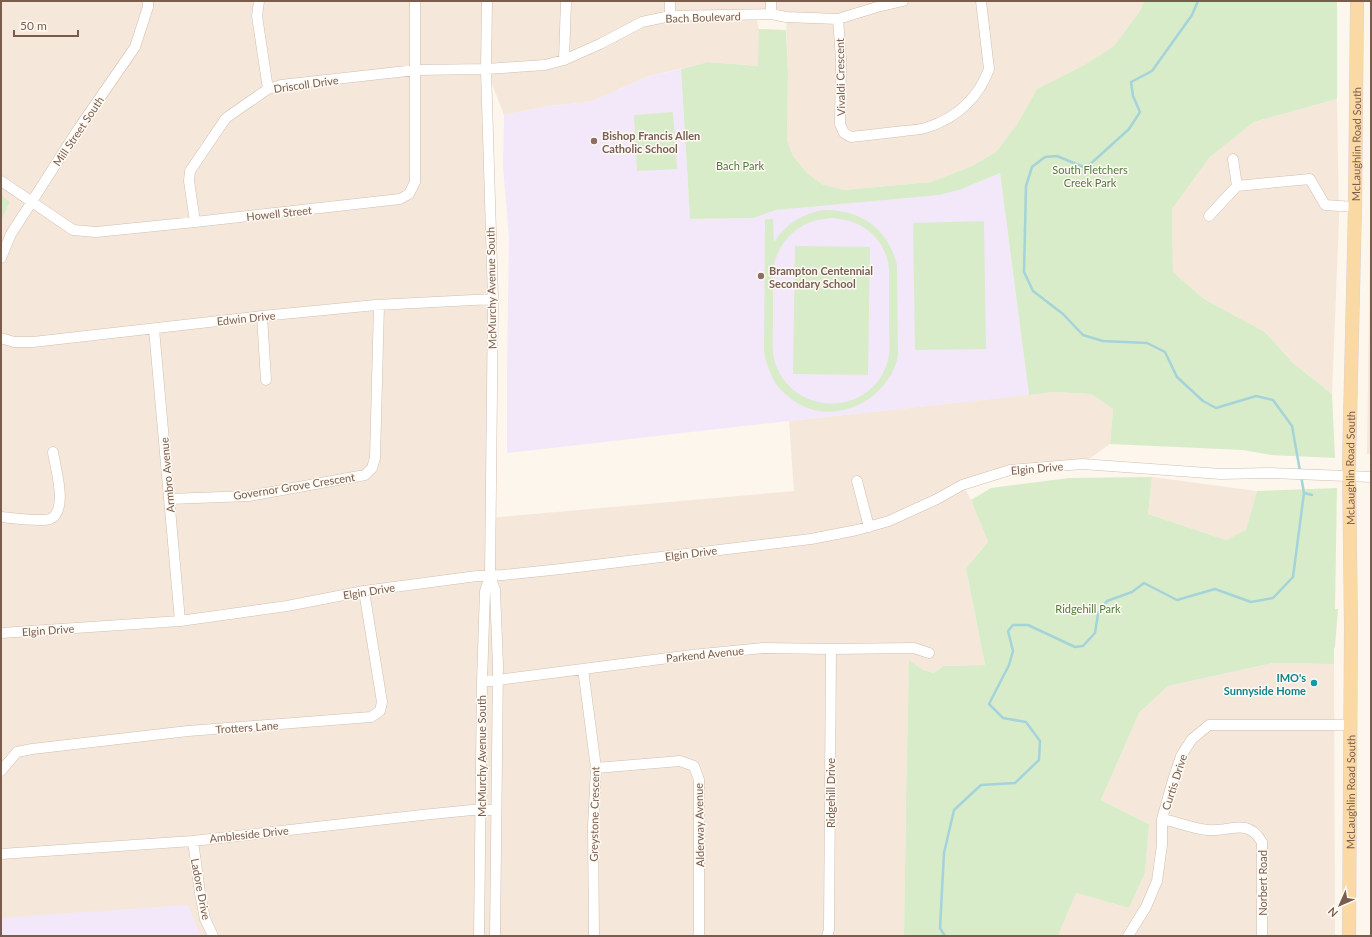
<svg xmlns="http://www.w3.org/2000/svg" width="1372" height="937" font-family="Lato,sans-serif">
<style>
.residential{fill:#f5e8da}
.education{fill:#f3e8fa}
.green{fill:#d8ecc9;fill-rule:evenodd}
.lines{fill:none;stroke-linecap:round;stroke-linejoin:round}
.stream{stroke:#a5d3da;stroke-width:2.5}
.minor-casing{stroke:#d1beb0;stroke-width:11}
.major-casing{stroke:#dad1cd;stroke-width:14}
.minor{stroke:#fff;stroke-width:10}
.major{stroke:#fbd9a5;stroke-width:13}
.education-dot{fill:#8d6e63;stroke:#fffaf3;stroke-width:1.5}
.culture-dot{fill:#0f9aa8;stroke:#fffaf3;stroke-width:1.5}
.labels{text-anchor:middle;dominant-baseline:central;stroke-width:3;stroke-linejoin:round;paint-order:stroke}
.street-label{font-size:11px;fill:#7a5c4d;stroke:#fffaf3}
.education-label{font-size:11px;font-weight:bold;fill:#785e54;stroke:#fffaf3;text-anchor:start}
.park-label{font-size:11px;fill:#537a41;stroke:#fffaf3}
.culture-label{font-size:11px;font-weight:bold;fill:#0d838f;stroke:#fffaf3;text-anchor:end}
</style>
<rect width="100%" height="100%" fill="#fdf6ec"/>
<path class="residential" d="M 1,1 L 1144,1 L 1140,11 L 1114,46 L 1084,65 L 1037,89 L 1016,126 L 996,152 L 972,166 L 931,182 L 844,190 L 822,184 L 807,173 L 793,156 L 787,140 L 788,72 L 786,17 L 756,16 L 759,29 L 759,66 L 709,62 L 649,76 L 590,102 L 548,106 L 504,115 L 487,71 L 493,299 L 488,518 L 794,491 L 789,421 L 1053,392 L 1091,394 L 1113,409 L 1110,444 L 1082,464 L 1010,470 L 963,485 L 971,500 L 988,542 L 966,568 L 985,665 L 943,666 L 934,673 L 923,670 L 909,661 L 906,798 L 904,936 L 1,936 L 1,221 L 10,202 L 1,194 Z
M 1337,99 L 1339,219 L 1332,394 L 1293,363 L 1265,332 L 1204,299 L 1173,272 L 1172,209 L 1210,157 L 1254,122 Z
M 1371,153 L 1371,454 L 1367,454 Z
M 1152,477 L 1257,491 L 1246,531 L 1226,540 L 1148,514 Z
M 1273,663 L 1334,664 L 1335,936 L 1058,936 L 1076,893 L 1129,908 L 1145,873 L 1149,824 L 1101,800 L 1139,713 L 1168,686 Z"/>
<path class="education" d="M 681,69 L 690,219 L 754,218 L 776,210 L 962,189 L 1000,173 L 1029,395 L 789,421 L 507,453 L 507,366 L 509,237 L 503,167 L 504,115 L 548,106 L 590,102 L 649,76 Z
M 188,905 L 201,936 L 1,936 L 1,918 Z"/>
<path class="green" d="M 1144,1 L 1337,1 L 1337,99 L 1254,122 L 1210,157 L 1172,209 L 1173,272 L 1204,299 L 1265,332 L 1293,363 L 1332,394 L 1335,458 L 1271,455 L 1243,450 L 1110,444 L 1113,409 L 1091,394 L 1053,392 L 1029,395 L 1000,173 L 962,189 L 939,195 L 776,210 L 754,218 L 690,219 L 681,69 L 708,62 L 758,66 L 759,29 L 786,30 L 788,72 L 787,140 L 793,156 L 807,173 L 822,184 L 844,190 L 931,182 L 972,166 L 996,152 L 1016,126 L 1037,89 L 1084,65 L 1114,46 L 1140,11 Z
M 673,112 L 677,169 L 637,171 L 634,115 Z
M 1,194 L 10,202 L 1,221 Z
M 823,210 C 860,209 888,228 897,265 L 898,354 C 897,366 890,378 882,387 C 859,414 816,421 789,397 C 784,393 779,389 776,384 C 770,374 766,363 764,352 L 765,219 L 773,219 L 774,242 C 786,224 801,214 823,210 ZM 832,218 C 862,220 885,237 889,268 C 889,288 889,307 889,326 C 889,337 891,349 888,360 C 874,414 800,419 777,368 C 771,354 773,338 773,323 C 773,306 773,288 773,271 C 775,249 792,227 814,221 C 820,219 826,219 832,218 Z
M 984,221 L 986,349 L 915,350 L 913,223 Z
M 795,246 L 870,247 L 868,375 L 793,374 Z
M 1152,477 L 1148,514 L 1226,540 L 1246,530 L 1257,491 L 1337,488 L 1335,609 L 1338,609 L 1335,647 L 1334,648 L 1334,664 L 1273,663 L 1168,686 L 1139,713 L 1101,800 L 1149,824 L 1145,873 L 1129,908 L 1076,893 L 1058,936 L 904,936 L 906,798 L 909,660 L 923,670 L 934,673 L 943,666 L 985,665 L 966,568 L 988,542 L 971,500 L 991,488 L 1069,478 Z"/>
<g class="lines">
<path class="stream" d="M 1057,156 L 1045,157 L 1032,167 L 1026,186 L 1024,272 L 1033,291 L 1063,314 L 1083,335 L 1103,341 L 1147,343 L 1165,352 L 1177,377 L 1203,401 L 1216,408 L 1256,396 L 1273,400 L 1292,426 L 1300,471
M 1057,156 L 1086,168 L 1129,129 L 1140,112 L 1133,96 L 1131,82 L 1152,71 L 1192,15 L 1198,1
M 1304,493 L 1312,495
M 945,936 L 940,928 L 944,853 L 954,810 L 981,785 L 1015,783 L 1039,760 L 1040,741 L 1026,722 L 1003,718 L 989,704 L 1009,665 L 1013,651 L 1008,631 L 1013,625 L 1028,625 L 1075,647 L 1083,646 L 1095,633 L 1098,614 L 1107,601 L 1132,592 L 1144,583 L 1177,600 L 1215,589 L 1251,602 L 1273,598 L 1293,577 L 1304,493 L 1301,476"/>
<g class="minor-casing">
<path id="minor" d="M 259,1 L 257,16 L 268,89
M 487,1 L 486,69 L 493,299 L 490,576 L 495,590 L 498,666 L 495,936
M 771,14 L 771,1
M 670,16 L 670,1
M 838,19 L 841,59 L 840,124 L 844,133 L 851,137 C 869,135 886,133 904,131 C 912,130 921,130 928,127 C 957,118 979,97 989,69 L 981,1
M 564,60 L 566,1
M 1233,159 L 1237,186
M 1,181 L 73,230 L 96,232 L 195,222 L 400,199 L 409,194 L 415,182 L 415,1
M 1209,216 L 1237,186 L 1310,179 L 1325,205 L 1355,207
M 195,222 L 189,181 L 190,171 L 226,118 L 268,89 L 281,85 L 416,70 L 486,69 L 545,65 L 564,60 L 600,44 L 642,22 L 670,16 L 771,14 L 786,17 L 838,19 L 877,7 L 903,1
M 1,258 L 11,234 L 79,128 L 135,47 L 148,7 L 148,1
M 262,316 L 266,380
M 154,329 L 180,621
M 1,338 L 14,342 L 33,342 L 262,316 L 376,305 L 493,299
M 857,481 L 869,527
M 169,499 L 249,496 L 365,475 L 372,468 L 375,458 L 379,305
M 1,517 C 12,518 42,522 50,519 C 69,511 55,467 53,452
M 1,633 L 180,621 L 287,606 L 364,591 L 477,576 L 503,575 L 561,569 L 811,539 L 857,530 L 889,521 L 937,499 L 962,485 L 1010,470 L 1082,464 L 1221,474 L 1268,473 L 1371,477
M 583,669 L 596,768 L 593,826 L 594,936
M 482,682 L 692,655 L 763,648 L 831,649 L 914,648 L 929,653
M 596,768 L 680,761 L 694,766 L 699,780 L 699,936
M 1,771 L 17,752 L 32,749 L 188,731 L 371,717 L 380,711 L 382,702 L 364,591
M 1162,819 C 1177,822 1194,829 1208,830 C 1231,832 1247,817 1262,842 L 1262,936
M 193,841 L 200,893 L 205,919 L 213,936
M 1,854 L 193,841 L 422,815 L 472,810 L 496,810
M 479,936 L 482,682 L 485,591 L 490,576
M 827,936 L 829,930 L 831,649
M 1128,936 L 1146,907 L 1157,881 L 1162,845 L 1162,819 L 1173,780 L 1181,756 L 1192,739 L 1209,725 L 1351,725"/>
</g>
<g class="major-casing">
<g id="major">
<path id="s1" d="M 1349,936 L 1351,627 L 1349,463 L 1355,207 L 1357,1"/>
</g>
</g>
<use href="#minor" class="minor"/>
<use href="#major" class="major"/>
</g>
<g class="education-dot">
<circle cx="594" cy="141" r="4"/>
<circle cx="761" cy="276" r="4"/>
</g>
<circle class="culture-dot" cx="1314" cy="683" r="4"/>
<g class="labels">
<g class="street-label">
<text transform="translate(703 17) rotate(-2)">Bach Boulevard</text>
<text transform="translate(840 77) rotate(-91)">Vivaldi Crescent</text>
<text transform="translate(306 84) rotate(-8)">Driscoll Drive</text>
<text transform="translate(78 131) rotate(-56)">Mill Street South</text>
<text stroke="none"><textPath href="#s1" startOffset="792">McLaughlin Road South</textPath></text>
<text transform="translate(279 213) rotate(-6)">Howell Street</text>
<text transform="translate(491 288) rotate(-91)">McMurchy Avenue South</text>
<text transform="translate(246 318) rotate(-6)">Edwin Drive</text>
<text transform="translate(1037 468) rotate(-5)">Elgin Drive</text>
<text stroke="none"><textPath href="#s1" startOffset="468">McLaughlin Road South</textPath></text>
<text transform="translate(167 475) rotate(-95)">Armbro Avenue</text>
<text transform="translate(294 486) rotate(-9)">Governor Grove Crescent</text>
<text transform="translate(691 553) rotate(-7)">Elgin Drive</text>
<text transform="translate(369 591) rotate(-9)">Elgin Drive</text>
<text transform="translate(48 630) rotate(-4)">Elgin Drive</text>
<text transform="translate(705 654) rotate(-6)">Parkend Avenue</text>
<text transform="translate(247 727) rotate(-4)">Trotters Lane</text>
<text transform="translate(481 756) rotate(-90)">McMurchy Avenue South</text>
<text transform="translate(1174 782) rotate(-72)">Curtis Drive</text>
<text stroke="none"><textPath href="#s1" startOffset="144">McLaughlin Road South</textPath></text>
<text transform="translate(830 793) rotate(-90)">Ridgehill Drive</text>
<text transform="translate(594 814) rotate(-89)">Greystone Crescent</text>
<text transform="translate(699 825) rotate(-91)">Alderway Avenue</text>
<text transform="translate(249 834) rotate(-6)">Ambleside Drive</text>
<text transform="translate(1262 883) rotate(-90)">Norbert Road</text>
<text transform="translate(201 889) rotate(79)">Ladore Drive</text>
</g>
<g class="education-label">
<text x="602" y="135">Bishop Francis Allen<tspan x="602" dy="13">Catholic School</tspan></text>
<text x="769" y="270">Brampton Centennial<tspan x="769" dy="13">Secondary School</tspan></text>
</g>
<g class="park-label">
<text x="740" y="165">Bach Park</text>
<text x="1090" y="169">South Fletchers<tspan x="1090" dy="13">Creek Park</tspan></text>
<text x="1088" y="608">Ridgehill Park</text>
</g>
<g class="culture-label">
<text x="1306" y="677">IMO's<tspan x="1306" dy="13">Sunnyside Home</tspan></text>
</g>
</g>
<rect width="1372" height="937" fill="none" stroke="#7a5c4d" stroke-width="4"/>
<g transform="translate(1340 905) rotate(225)" stroke="#fffaf3" stroke-width="3" paint-order="stroke">
<path d="M0-3L7 15L0 10L-7 15Z" fill="#7a5c4d"/>
<text y="-6" font-size="11" font-weight="bold" text-anchor="middle" fill="#7a5c4d">N</text>
</g>
<path d="M14 30v6h64v-6" fill="none" stroke="#7a5c4d" stroke-width="2"/>
<text x="20" y="30" font-size="12" fill="#7a5c4d" stroke="#fffaf3" stroke-width="3" paint-order="stroke">50 m</text>
</svg>
